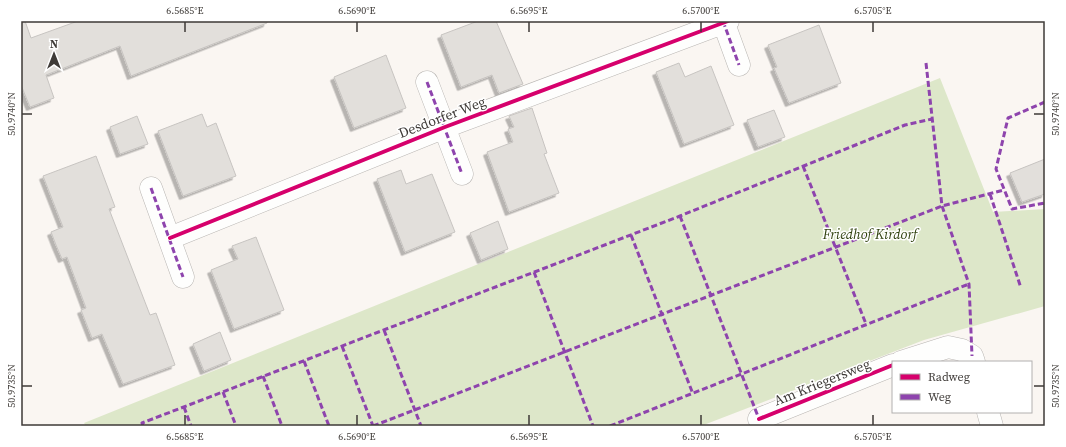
<svg xmlns="http://www.w3.org/2000/svg" width="1066" height="447" font-family="'Source Serif 4',serif">
<style>
.green{fill:#dde7c9}
.building{fill:#e2dfdb;stroke:#c7c4c1;filter:url(#shadow)}
.lines{fill:none;stroke-linecap:round;stroke-linejoin:round}
.street-casing{stroke:#b9b6b3;stroke-width:23}
.street{stroke:#fefefd;stroke-width:22}
.quiet{stroke:#8e44ad;stroke-width:3;stroke-dasharray:6 3;stroke-linecap:butt}
.cycleway-casing{stroke:#fff;stroke-width:6}
.cycleway{stroke:#d6006c;stroke-width:4}
.ticks{fill:none;stroke:#3e3a37;stroke-width:1.5}
.labels{text-anchor:middle;dominant-baseline:central;stroke-width:3;stroke-linejoin:round;paint-order:stroke}
.street-label{font-size:14px;fill:#3e3a37;stroke:#fff}
.park-label{font-size:14px;font-style:italic;fill:#31420f;stroke:#fff}
.neatline{fill:none;stroke:#3e3a37;stroke-width:1.5}
.ticks-label{font-size:10px;text-anchor:middle;fill:#3e3a37}
</style>
<defs>
<filter id="shadow"><feDropShadow dx="-3.5" dy="3.5" stdDeviation="0" flood-color="#0004"/></filter>
</defs>
<rect width="100%" height="100%" fill="#faf6f2"/>
<path class="green" d="M 940,78 L 993,212 L 1045,209 L 1045,306 L 924,340 L 701,426 L 86,426 L 84,423 Z"/>
<path class="building" d="M 21,21 L 25,21 L 31,38 L 78,21 L 267,21 L 267,23 L 131,76 L 120,46 L 46,75 L 54,98 L 30,107 L 21,85 Z
M 478,21 L 496,21 L 523,84 L 499,93 L 492,75 L 461,87 L 441,35 Z
M 819,25 L 841,83 L 789,103 L 774,68 L 777,67 L 768,45 Z
M 386,55 L 406,108 L 354,128 L 334,77 Z
M 679,63 L 685,77 L 711,66 L 734,125 L 684,144 L 656,72 Z
M 532,108 L 547,153 L 544,154 L 559,193 L 509,212 L 487,152 L 513,142 L 508,129 L 514,127 L 509,116 Z
M 774,110 L 785,137 L 758,147 L 747,120 Z
M 202,114 L 207,127 L 216,123 L 236,176 L 183,196 L 158,131 Z
M 137,116 L 148,144 L 120,154 L 110,127 Z
M 96,156 L 115,207 L 109,209 L 150,315 L 156,313 L 175,365 L 123,384 L 102,334 L 92,338 L 81,310 L 86,308 L 67,257 L 62,259 L 56,245 L 51,232 L 63,227 L 43,176 Z
M 1045,159 L 1045,194 L 1022,202 L 1010,173 Z
M 401,170 L 406,184 L 432,174 L 455,232 L 405,252 L 377,179 Z
M 498,221 L 508,249 L 481,260 L 470,233 Z
M 256,237 L 284,310 L 234,329 L 211,270 L 238,259 L 232,246 Z
M 220,332 L 231,360 L 204,371 L 193,344 Z"/>
<g class="lines">
<g class="street-casing">
<path id="street" d="M 723,21 L 739,65
M 427,82 L 462,174
M 151,188 L 183,277
M 170,238 L 445,127 L 728,21
M 901,362 L 948,347 L 962,350 L 972,356 L 974,362
M 988,412 L 992,426
M 759,419 L 893,365"/>
</g>
<use href="#street" class="street"/>
<path class="quiet" d="M 723,21 L 739,65
M 926,63 L 942,206 L 969,284 L 972,356
M 427,82 L 462,174
M 1045,102 L 1008,118 L 996,169 L 1012,209 L 1045,203
M 803,166 L 866,324
M 151,188 L 183,277
M 990,194 L 1021,288
M 680,216 L 759,419
M 631,235 L 693,394
M 534,272 L 593,426
M 384,330 L 421,426
M 342,346 L 373,426
M 304,361 L 329,426
M 263,376 L 282,426
M 223,392 L 236,426
M 184,407 L 191,426
M 143,426 L 142,423 L 680,216 L 905,125 L 932,119
M 373,426 L 942,206 L 1004,190
M 610,426 L 969,284"/>
<g class="cycleway-casing">
<path id="cycleway" d="M 170,238 L 445,127 L 728,21
M 759,419 L 893,365"/>
</g>
<use href="#cycleway" class="cycleway"/>
</g>
<path class="ticks" d="M 185,22 L 185,32M 357,22 L 357,32M 529,22 L 529,32M 701,22 L 701,32M 873,22 L 873,32M 22,114 L 32,114M 1034,114 L 1044,114M 22,386 L 32,386M 1034,386 L 1044,386M 185,415 L 185,425M 357,415 L 357,425M 529,415 L 529,425M 701,415 L 701,425M 873,415 L 873,425"/>
<g class="labels">
<g class="street-label">
<text transform="translate(442 117) rotate(-21)">Desdorfer Weg</text>
<text transform="translate(822 382) rotate(-22)">Am Kriegersweg</text>
</g>
<g class="park-label">
<text x="870" y="234">Friedhof Kirdorf</text>
</g>
</g>
<rect width="1066" height="447" fill="none" stroke="#ffffff" stroke-width="44"/>
<rect x="892" y="361" width="140" height="52" fill="#ffffff" stroke="#b2b0af"/>
<rect x="900" y="374" width="20" height="6" fill="#d6006c" stroke="#b2b0af"/>
<text x="928" y="381" font-size="12" fill="#3e3a37">Radweg</text>
<rect x="900" y="394" width="20" height="6" fill="#8e44ad" stroke="#b2b0af"/>
<text x="928" y="401" font-size="12" fill="#3e3a37">Weg</text>
<g transform="translate(54 54)" stroke="#ffffff" stroke-width="3" paint-order="stroke">
<path d="M0-3L7 15L0 10L-7 15Z" fill="#3e3a37"/>
<text y="-6" font-size="11" font-weight="bold" text-anchor="middle" fill="#3e3a37">N</text>
</g>
<rect x="22" y="22" width="1022" height="403" class="neatline"/>
<g class="ticks-label">
<text x="185" y="14">6.5685°E</text>
<text x="357" y="14">6.5690°E</text>
<text x="529" y="14">6.5695°E</text>
<text x="701" y="14">6.5700°E</text>
<text x="873" y="14">6.5705°E</text>
<text transform="translate(11 114) rotate(-90)" y="4">50.9740°N</text>
<text transform="translate(1055 114) rotate(-90)" y="4">50.9740°N</text>
<text transform="translate(11 386) rotate(-90)" y="4">50.9735°N</text>
<text transform="translate(1055 386) rotate(-90)" y="4">50.9735°N</text>
<text x="185" y="440">6.5685°E</text>
<text x="357" y="440">6.5690°E</text>
<text x="529" y="440">6.5695°E</text>
<text x="701" y="440">6.5700°E</text>
<text x="873" y="440">6.5705°E</text>
</g>
</svg>
